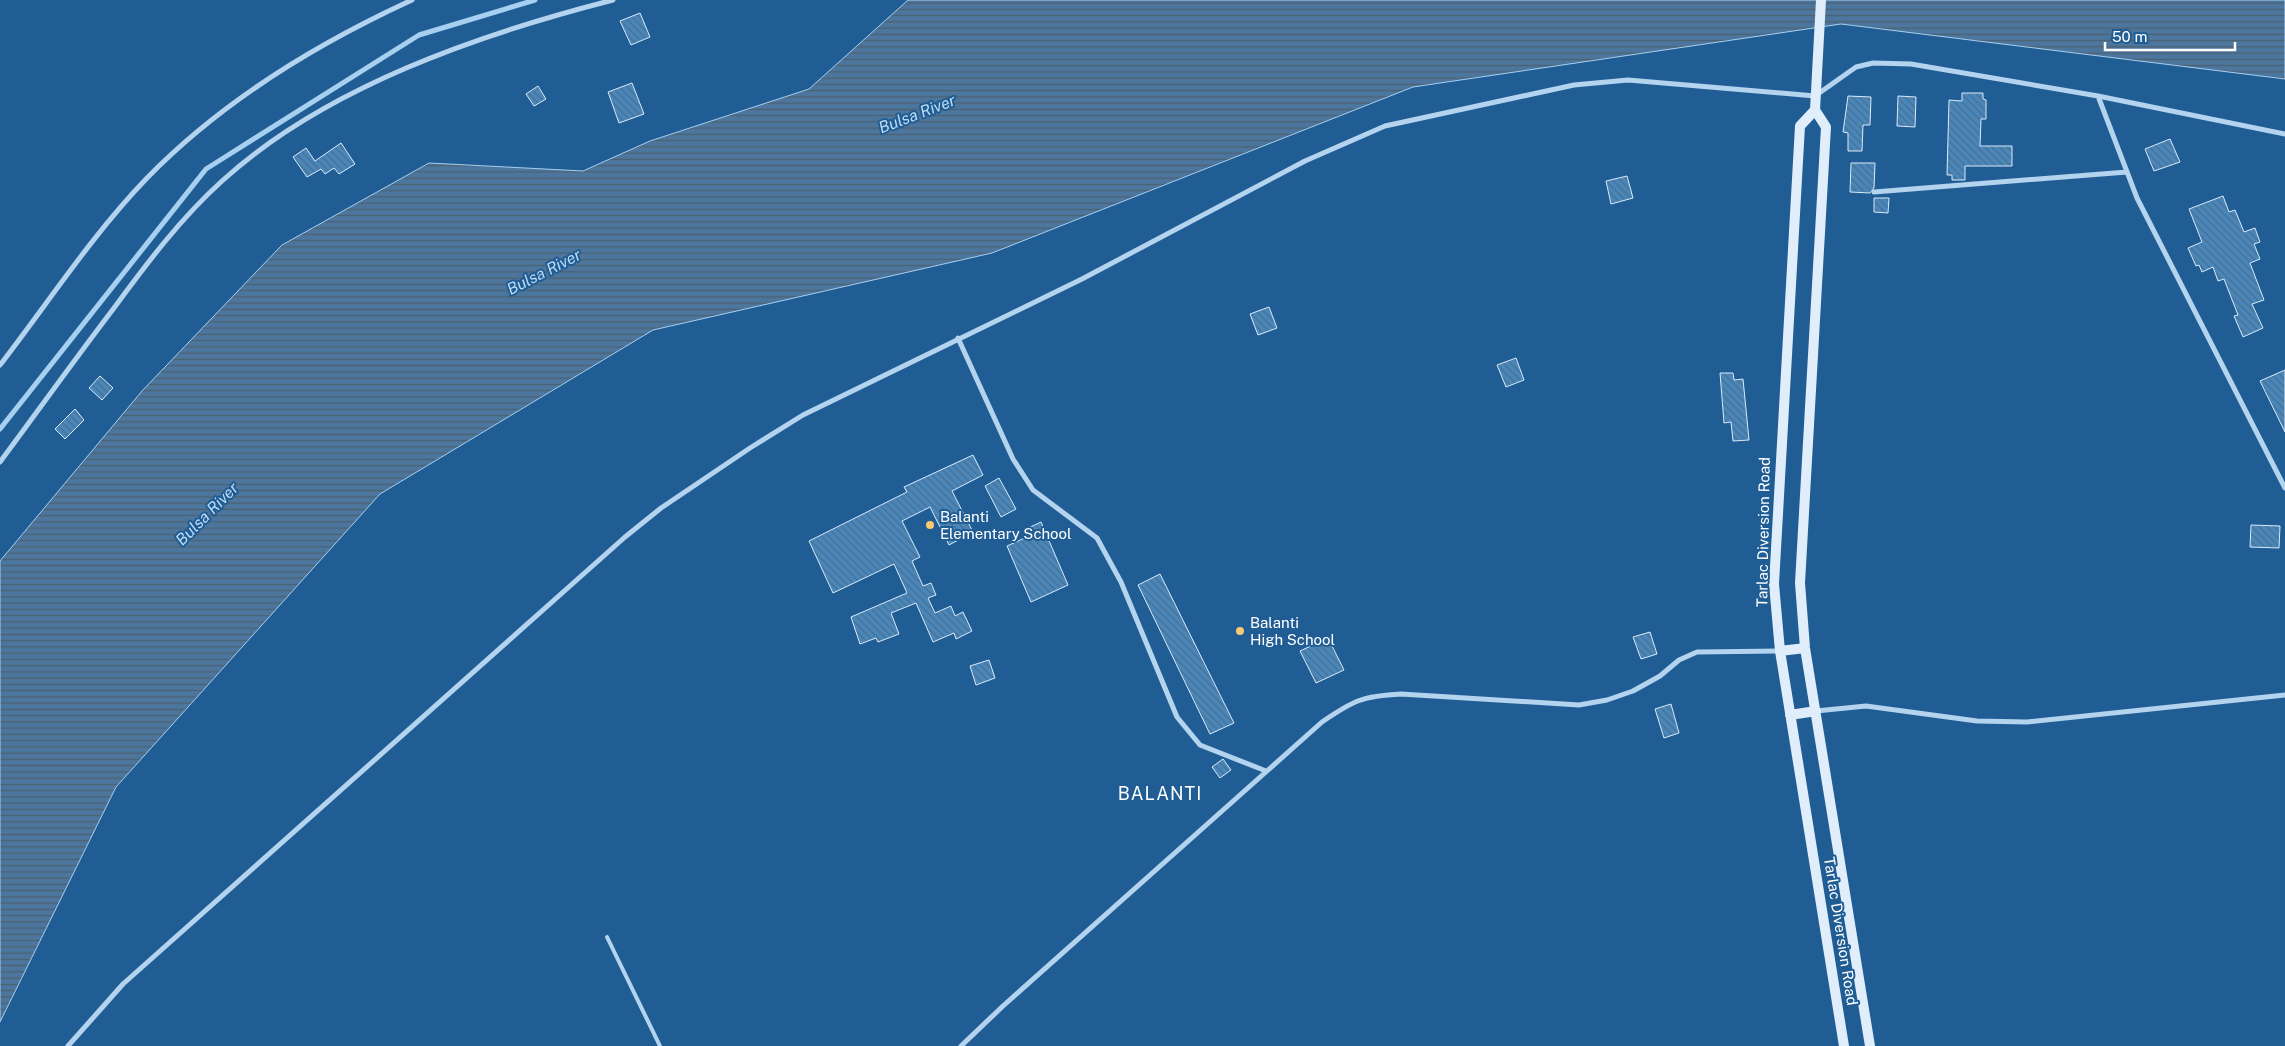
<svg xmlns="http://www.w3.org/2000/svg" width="2285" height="1046" font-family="'Public Sans',sans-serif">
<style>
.water{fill:url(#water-rules);stroke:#a7cfef}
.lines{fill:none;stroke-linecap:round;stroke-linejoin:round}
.stream{stroke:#a7cfef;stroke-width:5}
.building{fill:url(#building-back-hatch);stroke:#d9ebfa}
.service{stroke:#b3d3ee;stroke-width:4}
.minor{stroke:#b3d3ee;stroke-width:5}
.secondary{stroke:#e0edfa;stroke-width:10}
.poi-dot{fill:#fbc874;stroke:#205d94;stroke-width:2}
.labels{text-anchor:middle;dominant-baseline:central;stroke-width:4;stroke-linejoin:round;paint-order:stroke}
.poi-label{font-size:15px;fill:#fff;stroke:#205d94;text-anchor:start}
.street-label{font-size:15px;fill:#fff;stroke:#205d94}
.water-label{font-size:16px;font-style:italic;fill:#bfdcf5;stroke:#205d94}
.quarter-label{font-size:18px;letter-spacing:1px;fill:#fff;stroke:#205d94}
</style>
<defs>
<pattern id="water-rules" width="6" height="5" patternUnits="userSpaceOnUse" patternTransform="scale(1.25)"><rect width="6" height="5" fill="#4c769d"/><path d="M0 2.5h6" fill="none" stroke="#4c5f70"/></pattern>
<pattern id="building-back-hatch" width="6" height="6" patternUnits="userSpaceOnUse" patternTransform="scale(1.25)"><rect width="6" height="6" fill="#4986ba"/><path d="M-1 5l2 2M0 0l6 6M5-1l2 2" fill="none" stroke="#4a6f8e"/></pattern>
</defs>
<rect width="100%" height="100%" fill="#205d94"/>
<path class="water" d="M 908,0 L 2285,0 L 2285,79 L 1841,24 L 1413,87 L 992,253 L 653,330 L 380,494 L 116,787 L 0,1022 L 0,561 L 142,391 L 282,245 L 429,163 L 583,171 L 650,141 L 809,89 Z"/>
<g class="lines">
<path class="stream" d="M 0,429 L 206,169 L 419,35 L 535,0"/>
</g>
<path class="building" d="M 640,13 L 650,37 L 631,45 L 620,21 Z
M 632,83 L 644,114 L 619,123 L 608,92 Z
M 538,86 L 546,99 L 534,106 L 526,94 Z
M 1962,93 L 1983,93 L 1983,99 L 1986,100 L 1986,119 L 1981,119 L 1980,146 L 2012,146 L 2012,166 L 1965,166 L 1965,180 L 1952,180 L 1952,175 L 1947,175 L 1949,100 L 1962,101 Z
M 1848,96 L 1871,97 L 1870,125 L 1863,125 L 1862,151 L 1848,151 L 1848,133 L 1843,132 Z
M 1898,96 L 1916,97 L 1915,127 L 1897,126 Z
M 2170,139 L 2180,162 L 2154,171 L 2145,149 Z
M 341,143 L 355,164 L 339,174 L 334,168 L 325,174 L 321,169 L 307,177 L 293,157 L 306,148 L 315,161 Z
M 1851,163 L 1875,163 L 1874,188 L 1870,193 L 1850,192 Z
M 1627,176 L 1633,198 L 1611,204 L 1606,181 Z
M 2223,196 L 2229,212 L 2235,210 L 2244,232 L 2255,228 L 2260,242 L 2254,244 L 2260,259 L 2250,263 L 2264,300 L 2252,304 L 2263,328 L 2243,337 L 2234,316 L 2238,315 L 2224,279 L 2218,281 L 2213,267 L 2202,272 L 2199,265 L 2196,266 L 2188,248 L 2202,242 L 2189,209 Z
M 1874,198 L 1889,198 L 1888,213 L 1874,212 Z
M 1269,307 L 1277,328 L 1258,335 L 1250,314 Z
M 1516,358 L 1524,380 L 1506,387 L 1497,365 Z
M 2285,370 L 2285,432 L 2260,381 Z
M 1720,373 L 1733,373 L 1734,380 L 1743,379 L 1749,440 L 1733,441 L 1731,422 L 1724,423 Z
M 100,376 L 113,388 L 102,400 L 89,388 Z
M 75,409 L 84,420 L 65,439 L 55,429 Z
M 973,455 L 983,475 L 952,491 L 973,532 L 949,545 L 930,507 L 902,521 L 920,557 L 912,561 L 923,586 L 931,583 L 936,595 L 928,598 L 935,613 L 951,606 L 955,616 L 963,612 L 972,631 L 956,639 L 954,633 L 933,642 L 916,603 L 891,613 L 899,634 L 878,642 L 876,638 L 860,644 L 851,617 L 907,593 L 894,564 L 833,593 L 809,541 L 907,492 L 904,487 Z
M 999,478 L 1016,509 L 1001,517 L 985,486 Z
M 1041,522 L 1068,585 L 1031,602 L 1007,546 L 1027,537 L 1024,530 Z
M 2251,525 L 2280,526 L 2279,548 L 2250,547 Z
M 1160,574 L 1234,723 L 1210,734 L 1138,585 Z
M 1650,632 L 1657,654 L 1641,659 L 1633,637 Z
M 1328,638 L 1344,670 L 1316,683 L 1300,651 Z
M 989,660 L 995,678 L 976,685 L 970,666 Z
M 1671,704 L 1679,733 L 1664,738 L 1655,709 Z
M 1223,759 L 1231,770 L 1220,778 L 1212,767 Z"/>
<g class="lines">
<path class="service" d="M 607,937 L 660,1046"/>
<path class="minor" d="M 2098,96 L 2137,198 L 2285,488
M 1874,192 L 2127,172
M 958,338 L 1013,459 L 1033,490 L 1097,538 L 1121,582 L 1177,717 L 1200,745 L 1266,771
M 0,365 C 48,303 92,235 147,178 C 222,101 314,45 412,0
M 0,462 C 38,411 75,359 114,308 C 147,263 181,218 222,181 C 325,87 480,34 613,0
M 1816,711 L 1866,706 L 1977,721 L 2027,722 L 2285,695
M 68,1046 L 123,984 L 625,537 L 661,508 L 750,448 L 803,415 L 1082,279 L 1305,161 L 1385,126 L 1574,85 L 1628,80 L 1815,96 L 1856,67 L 1873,63 L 1911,64 L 2098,96 L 2285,134
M 961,1046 L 1003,1006 L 1322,722 C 1354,700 1363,696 1401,694 L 1579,705 L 1607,700 L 1633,691 L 1660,676 L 1679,660 L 1697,652 L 1780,651"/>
<path class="secondary" d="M 1821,0 L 1815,110 L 1826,127 L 1800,583 L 1805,648 L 1870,1046
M 1815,110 L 1800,126 L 1774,584 L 1780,651 L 1844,1046
M 1780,651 L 1805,648
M 1790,715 L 1816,711"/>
</g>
<g class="poi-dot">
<circle cx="930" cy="525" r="5"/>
<circle cx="1240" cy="631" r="5"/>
</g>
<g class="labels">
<g class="poi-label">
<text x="940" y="516">Balanti<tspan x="940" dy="17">Elementary School</tspan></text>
<text x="1250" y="622">Balanti<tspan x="1250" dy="17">High School</tspan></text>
</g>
<g class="street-label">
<text transform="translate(1763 532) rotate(-89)">Tarlac Diversion Road</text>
<text transform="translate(1841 931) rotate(81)">Tarlac Diversion Road</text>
</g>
<g class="water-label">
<text transform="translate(917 114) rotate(-21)">Bulsa River</text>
<text transform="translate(544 272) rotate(-27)">Bulsa River</text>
<text transform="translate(207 514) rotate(-45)">Bulsa River</text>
</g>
<g class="quarter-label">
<text x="1160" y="793">BALANTI</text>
</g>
</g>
<path d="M2105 42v8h130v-8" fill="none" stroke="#ffffff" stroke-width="2.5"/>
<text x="2112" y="42" font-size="15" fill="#ffffff" stroke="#205d94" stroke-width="4" paint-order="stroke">50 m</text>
</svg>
